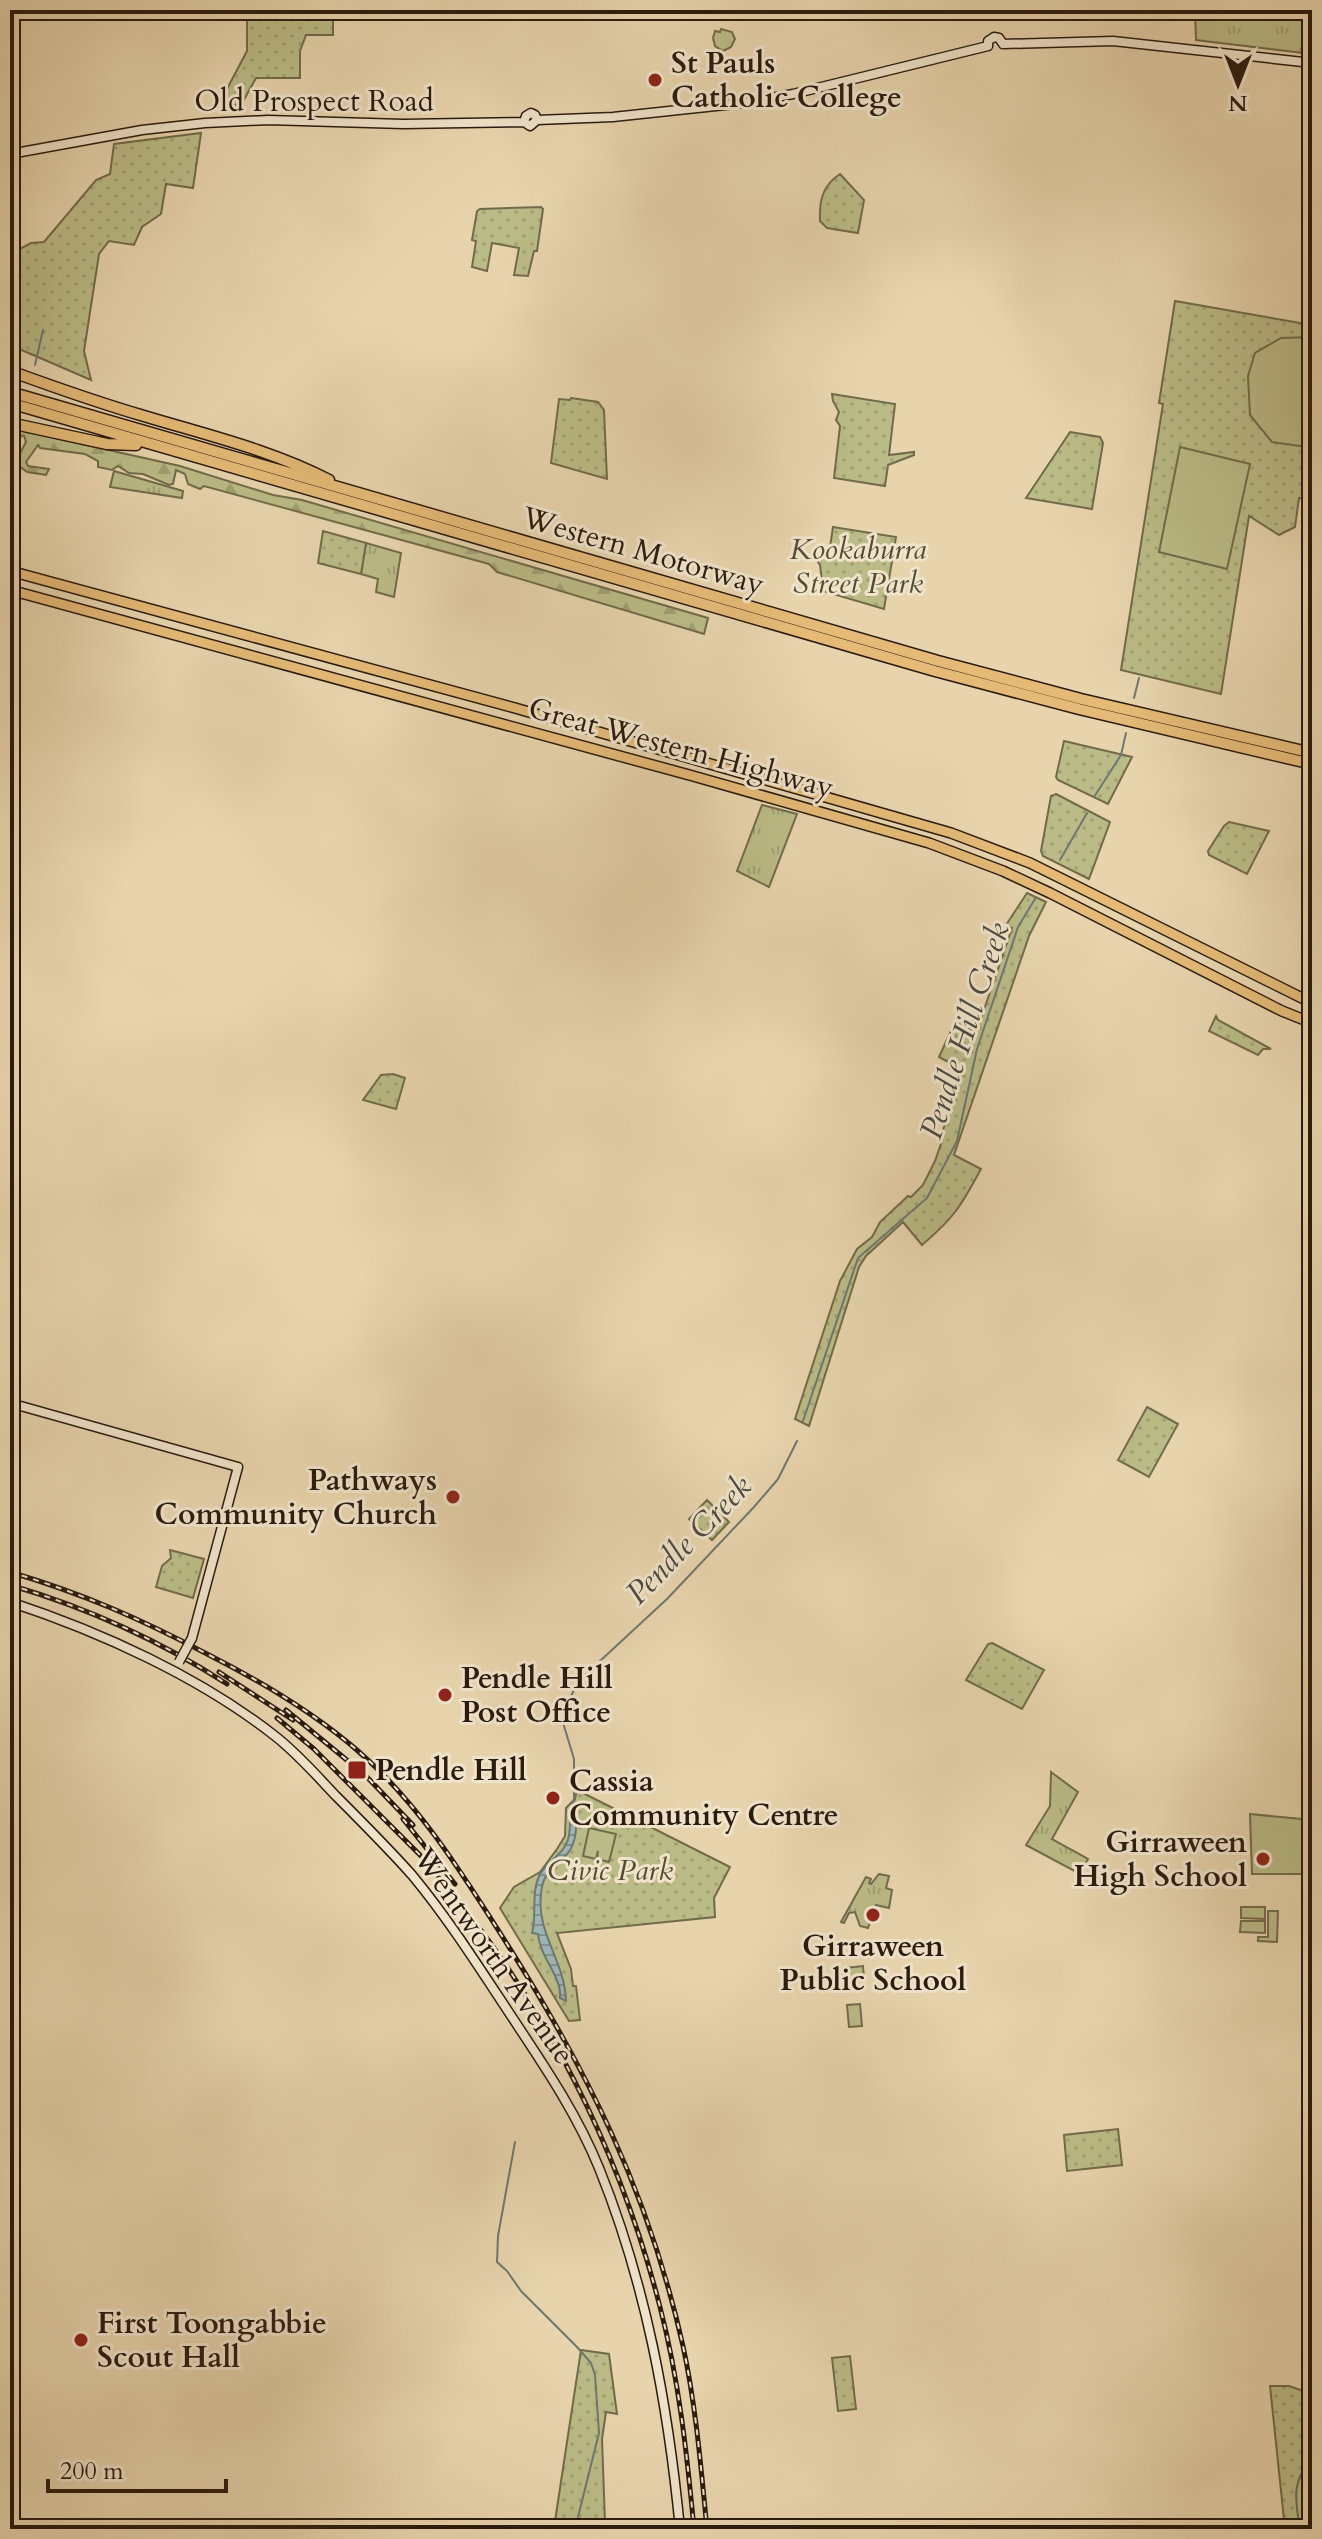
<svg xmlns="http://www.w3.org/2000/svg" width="1322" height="2539" font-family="Cardo,serif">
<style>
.grass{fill:url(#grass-tufts);stroke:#726b4a;stroke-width:2}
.forest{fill:url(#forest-firs);stroke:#726b4a;stroke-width:2}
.park{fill:url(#park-dots);stroke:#726b4a;stroke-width:2}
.garden{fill:#babb86;stroke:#726b4a;stroke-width:2}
.water{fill:url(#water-rules);stroke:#6e7772;stroke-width:2}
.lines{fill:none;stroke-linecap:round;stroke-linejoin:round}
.stream{stroke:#6e7772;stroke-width:2}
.secondary-casing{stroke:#2a1b0e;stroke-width:11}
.trunk-casing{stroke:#2a1b0e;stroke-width:12}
.motorway-casing{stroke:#2a1b0e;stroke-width:13}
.secondary{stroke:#efe3ca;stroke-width:8}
.trunk{stroke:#e4ba76;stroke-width:9}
.motorway{stroke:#e4ba76;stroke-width:10}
.rail-casing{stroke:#2a1b0e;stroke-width:5}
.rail{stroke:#efe3ca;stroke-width:2;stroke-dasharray:6;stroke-linecap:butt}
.secondary-bridge-casing{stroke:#2a1b0e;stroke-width:11;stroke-linecap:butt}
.secondary-bridge{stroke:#efe3ca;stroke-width:8}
.poi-dot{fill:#8f2418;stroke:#efe3ca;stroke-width:3}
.labels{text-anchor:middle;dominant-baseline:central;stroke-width:6;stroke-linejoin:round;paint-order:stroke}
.poi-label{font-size:30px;font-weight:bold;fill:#2a1b0e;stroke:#efe3ca;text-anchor:start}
.street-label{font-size:30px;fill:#2a1b0e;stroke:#efe3ca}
.park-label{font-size:30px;font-style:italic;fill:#554b32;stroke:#efe3ca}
.water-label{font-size:32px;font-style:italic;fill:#4c4940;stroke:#efe3ca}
</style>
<defs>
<pattern id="grass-tufts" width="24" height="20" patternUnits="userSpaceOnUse" patternTransform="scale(2)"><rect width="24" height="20" fill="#babb86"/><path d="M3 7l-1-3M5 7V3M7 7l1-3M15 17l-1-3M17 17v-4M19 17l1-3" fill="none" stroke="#a0a072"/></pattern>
<pattern id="forest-firs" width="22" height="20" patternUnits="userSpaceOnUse" patternTransform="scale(2)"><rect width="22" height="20" fill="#babb86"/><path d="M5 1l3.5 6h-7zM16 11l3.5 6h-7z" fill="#a0a072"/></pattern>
<pattern id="park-dots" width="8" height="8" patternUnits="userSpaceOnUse" patternTransform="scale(2)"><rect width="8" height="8" fill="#babb86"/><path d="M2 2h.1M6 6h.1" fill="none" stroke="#a0a072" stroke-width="1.8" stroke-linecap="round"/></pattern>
<pattern id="water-rules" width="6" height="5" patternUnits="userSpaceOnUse" patternTransform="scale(2)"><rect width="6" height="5" fill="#9cb5b5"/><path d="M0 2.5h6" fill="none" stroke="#7f9292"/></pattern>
</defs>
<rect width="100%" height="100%" fill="#e7d4ad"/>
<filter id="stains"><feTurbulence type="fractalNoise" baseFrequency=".0025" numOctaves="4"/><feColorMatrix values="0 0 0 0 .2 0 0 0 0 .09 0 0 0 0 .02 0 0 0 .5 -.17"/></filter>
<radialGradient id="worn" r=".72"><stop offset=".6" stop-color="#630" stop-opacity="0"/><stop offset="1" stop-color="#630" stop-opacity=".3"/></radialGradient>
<path class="grass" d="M 1195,10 L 1312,10 L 1312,54 L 1196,40 Z
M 114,471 L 183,491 L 182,498 L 110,487 Z
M 366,543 L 401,553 L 394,597 L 376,592 L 378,579 L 361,574 Z
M 762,805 L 797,814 L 769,887 L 737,871 Z
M 1051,1772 L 1078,1792 L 1052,1839 L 1088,1859 L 1080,1874 L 1026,1845 L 1050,1806 Z
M 879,1874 L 889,1876 L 886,1888 L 892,1890 L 889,1908 L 876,1905 L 868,1928 L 860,1926 L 855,1912 L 849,1913 L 844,1923 L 841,1922 L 866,1877 L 871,1879 L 869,1883 L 871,1884 Z"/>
<path class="forest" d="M 10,428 L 180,466 L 273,495 L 302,500 L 708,618 L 704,634 L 497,572 L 489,564 L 204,486 L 200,489 L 188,484 L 185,474 L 176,470 L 173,484 L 169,485 L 143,474 L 129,473 L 118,466 L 112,470 L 98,467 L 98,461 L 85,454 L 40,448 L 38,445 L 26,462 L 28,466 L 49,469 L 46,475 L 27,472 L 15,463 L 26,442 L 24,436 L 16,435 L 10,448 Z"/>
<path class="park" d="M 270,10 L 333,10 L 333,35 L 306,35 L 300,51 L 300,78 L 256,78 L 241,105 L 219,104 L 247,51 L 247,18 Z
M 201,133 L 193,188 L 166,184 L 161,214 L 142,227 L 134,245 L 109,241 L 99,254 L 84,351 L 91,380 L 10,345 L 10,254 L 31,243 L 44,242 L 96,180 L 110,174 L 114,144 Z
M 840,174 L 864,200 L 858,233 L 827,228 L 820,221 C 819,200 823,185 840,174 Z
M 541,207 L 543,209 L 537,251 L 534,251 L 528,276 L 514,275 L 519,248 L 492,243 L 487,271 L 472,267 L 476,241 L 472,240 L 477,211 L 480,209 Z
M 1175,301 L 1312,325 L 1312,500 L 1299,498 L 1295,527 L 1279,535 L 1249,516 L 1221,694 L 1121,670 L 1163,404 L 1159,403 Z
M 832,394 L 895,404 L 889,455 L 914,452 L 914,455 L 888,465 L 885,486 L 834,478 L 840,426 L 836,420 L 839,412 L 833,401 Z
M 571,398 L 598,402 L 604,410 L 607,479 L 551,463 L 559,399 L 570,400 Z
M 1070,432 L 1100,437 L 1103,443 L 1092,509 L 1026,498 Z
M 833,527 L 896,537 L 884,609 L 823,591 L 820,565 L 813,555 L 816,552 L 829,554 Z
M 323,531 L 366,543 L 361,574 L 318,563 Z
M 1064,741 L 1132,757 L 1108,804 L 1058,780 L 1056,777 Z
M 1056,794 L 1110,822 L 1089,879 L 1043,856 L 1041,851 L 1051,796 Z
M 1229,822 L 1269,831 L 1247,874 L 1209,855 L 1208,851 L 1224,826 Z
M 1027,893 L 1046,902 L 1029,936 L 954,1155 L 981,1169 C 961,1206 954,1218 922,1245 L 903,1222 L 866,1256 L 859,1267 L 809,1426 L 795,1419 L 840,1281 L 857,1249 L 872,1237 L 880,1222 L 908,1196 L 911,1197 L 923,1185 L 935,1161 L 944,1135 L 942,1133 L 963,1070 L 939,1057 L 955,1022 L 976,1033 L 1012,928 L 1006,925 Z
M 1216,1016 L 1218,1020 L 1271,1049 L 1263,1049 L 1258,1055 L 1209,1031 Z
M 393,1074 L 405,1078 L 396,1109 L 363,1100 L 381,1075 Z
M 1147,1407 L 1178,1424 L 1149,1477 L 1118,1460 Z
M 707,1500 L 729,1522 L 712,1540 L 689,1519 Z
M 170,1550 L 204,1559 L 193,1598 L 156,1587 L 162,1566 L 171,1558 Z
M 992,1643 L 1044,1670 L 1022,1709 L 966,1680 L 988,1644 Z
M 577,1790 L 730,1867 L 714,1898 L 715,1917 L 557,1933 L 571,1969 L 573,1986 L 576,1986 L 580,2020 L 569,2021 L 500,1908 L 514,1887 L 540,1872 L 557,1849 L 565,1836 L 566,1808 L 575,1799 Z
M 1118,2129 L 1122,2165 L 1067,2171 L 1064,2135 Z
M 581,2350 L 609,2354 L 617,2414 L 606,2412 L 602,2439 L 605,2523 L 639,2529 L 564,2529 L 565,2523 L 555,2521 Z
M 850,2356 L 856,2409 L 838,2411 L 832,2358 Z
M 1270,2386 L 1289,2386 L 1312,2394 L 1312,2529 L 1285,2529 Z"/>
<path class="garden" d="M 721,29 L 732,32 L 735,39 L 731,47 L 723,51 L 715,46 L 713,38 L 715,31 L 720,32 Z
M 1312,337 L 1312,445 L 1300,446 L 1272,442 L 1250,415 L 1248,376 L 1255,353 L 1281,338 Z
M 1180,447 L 1250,464 L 1227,569 L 1159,552 Z
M 1250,1814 L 1312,1820 L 1312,1874 L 1252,1874 Z
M 589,1828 L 616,1834 L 609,1862 L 597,1859 L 598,1851 L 596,1859 L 583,1856 Z
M 1241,1907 L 1265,1907 L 1265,1919 L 1241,1918 Z
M 1268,1911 L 1278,1911 L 1277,1942 L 1258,1941 L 1258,1937 L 1268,1937 Z
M 1241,1921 L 1265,1921 L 1265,1933 L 1240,1932 Z
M 863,1966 L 864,1979 L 838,1981 L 836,1969 Z
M 860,2004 L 862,2026 L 849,2027 L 847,2005 Z
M 1312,2461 L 1312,2473 L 1305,2485 L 1312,2484 L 1312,2529 L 1304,2490 L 1308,2529 L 1300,2529 C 1296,2503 1290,2480 1312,2461 Z"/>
<path class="water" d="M 574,1799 C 577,1816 579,1839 568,1853 C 558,1864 545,1871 542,1887 C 533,1931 565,1959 566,2001 L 560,1998 C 562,1976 540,1958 538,1934 L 532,1933 C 537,1915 531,1894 539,1876 C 545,1863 563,1855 567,1842 C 573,1829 567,1813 574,1799 Z"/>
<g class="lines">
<path class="stream" d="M 35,365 L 43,330
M 10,468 L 21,436
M 1134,698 L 1139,678
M 1094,797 L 1121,755 L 1126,733
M 1060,860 L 1087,813
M 803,1421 L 858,1258 L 927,1198 L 957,1141 L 977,1049 L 1018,927 L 1035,899
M 600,1661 L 667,1599 L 754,1507 L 778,1479 L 797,1441
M 574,1799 L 574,1759 L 564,1726 L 566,1708 L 577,1683 L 585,1674
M 515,2142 L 498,2236 L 497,2262 L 507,2271 L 521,2291 L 577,2347 L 591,2363 L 595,2375 L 599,2433 L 575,2529"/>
<g class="secondary-casing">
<path id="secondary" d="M 1003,44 L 1113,41 L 1312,63
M 988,46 L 988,41 L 994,37 L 999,38 L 1003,44
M 524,122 L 526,116 L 531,113 L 535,115 L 537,120
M 10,154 L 142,130 L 205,123 L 268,120 L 403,124 L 524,122 L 530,126 L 537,120 L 613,117 L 744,103 L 793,94 L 988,46
M 10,1403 L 238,1467 L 192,1638
M 10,1602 C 101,1632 200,1677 275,1736 C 298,1754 317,1776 336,1796 C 362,1822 388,1848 412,1875 C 446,1916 475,1961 504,2005 C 538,2057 575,2109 599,2168 C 646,2284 668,2405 680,2529"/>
</g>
<g class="trunk-casing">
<path id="trunk" d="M 10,571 L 515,708 L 951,833 L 1030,863 L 1312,1003
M 10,590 L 693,776 L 929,843 L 1003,871 L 1050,893 L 1282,1011 L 1312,1023"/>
</g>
<g class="motorway-casing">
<path id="motorway" d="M 10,371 C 54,387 99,403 144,416 C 207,435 271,450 329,480
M 10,392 L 938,661 L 1081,699 L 1312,753
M 10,403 L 935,671 L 1079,709 L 1312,764
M 10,423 L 107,444 L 136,445"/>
</g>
<use href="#secondary" class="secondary"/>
<use href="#trunk" class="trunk"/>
<use href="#motorway" class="motorway"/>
<g class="rail-casing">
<path id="rail" d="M 10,1572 C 84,1594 141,1619 209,1655 C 262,1682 313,1712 358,1751 C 418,1803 460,1870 502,1936 C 587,2070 648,2190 683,2346 C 696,2406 701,2468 707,2529
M 10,1585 C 88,1608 159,1640 227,1684
M 219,1672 L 293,1720
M 286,1710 L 365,1775 L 413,1825
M 277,1718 L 314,1749 L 421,1856
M 403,1819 L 455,1884
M 439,1878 C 544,2000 620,2151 660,2307 C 679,2380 687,2454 694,2529"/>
</g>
<use href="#rail" class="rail"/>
<g class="secondary-bridge-casing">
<path id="secondary-bridge" d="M 179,1662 L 192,1638"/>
</g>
<use href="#secondary-bridge" class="secondary-bridge"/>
</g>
<g class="poi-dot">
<circle cx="655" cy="80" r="8"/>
<circle cx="453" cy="1497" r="8"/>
<circle cx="445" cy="1695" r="8"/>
<rect x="347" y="1760" width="20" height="20" rx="4"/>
<circle cx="553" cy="1798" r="8"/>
<circle cx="1263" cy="1859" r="8"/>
<circle cx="873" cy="1915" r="8"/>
<circle cx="81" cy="2340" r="8"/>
</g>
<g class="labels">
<g class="poi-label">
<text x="671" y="63">St Pauls<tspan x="671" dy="34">Catholic College</tspan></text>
<text x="437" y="1480" text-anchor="end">Pathways<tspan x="437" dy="34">Community Church</tspan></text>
<text x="461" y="1678">Pendle Hill<tspan x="461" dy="34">Post Office</tspan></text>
<text x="375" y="1770">Pendle Hill</text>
<text x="569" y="1781">Cassia<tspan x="569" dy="34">Community Centre</tspan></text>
<text x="1247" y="1842" text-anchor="end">Girraween<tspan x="1247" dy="34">High School</tspan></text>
<text x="873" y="1946" text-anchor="middle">Girraween<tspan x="873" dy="34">Public School</tspan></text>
<text x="97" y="2323">First Toongabbie<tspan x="97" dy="34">Scout Hall</tspan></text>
</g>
<g class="street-label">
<text x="314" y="101">Old Prospect Road</text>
<text transform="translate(643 551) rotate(16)">Western Motorway</text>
<text transform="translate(681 748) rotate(15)">Great Western Highway</text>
<text transform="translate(494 1956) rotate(55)">Wentworth Avenue</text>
</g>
<g class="park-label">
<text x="858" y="549">Kookaburra<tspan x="858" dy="34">Street Park</tspan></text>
<text x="610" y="1870">Civic Park</text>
</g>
<g class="water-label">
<text transform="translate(965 1031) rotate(-72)">Pendle Hill Creek</text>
<text transform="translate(689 1540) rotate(-46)">Pendle Creek</text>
</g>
</g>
<rect width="1322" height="2539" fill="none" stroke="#e7d4ad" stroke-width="40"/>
<rect x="12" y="12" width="1298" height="2515" fill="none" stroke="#2a1b0e" stroke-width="4"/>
<rect x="20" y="20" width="1282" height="2499" fill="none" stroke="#2a1b0e" stroke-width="2"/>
<g transform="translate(1238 84) rotate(180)" stroke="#efe3ca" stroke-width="6" paint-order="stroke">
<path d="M0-6L14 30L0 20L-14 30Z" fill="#2a1b0e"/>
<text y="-12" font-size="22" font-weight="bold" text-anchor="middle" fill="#2a1b0e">N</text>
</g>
<path d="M48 2479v12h178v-12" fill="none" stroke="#2a1b0e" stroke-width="4"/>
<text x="60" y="2479" font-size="24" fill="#2a1b0e" stroke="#efe3ca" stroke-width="6" paint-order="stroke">200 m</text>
<rect width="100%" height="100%" filter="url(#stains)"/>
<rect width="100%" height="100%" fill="url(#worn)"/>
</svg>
